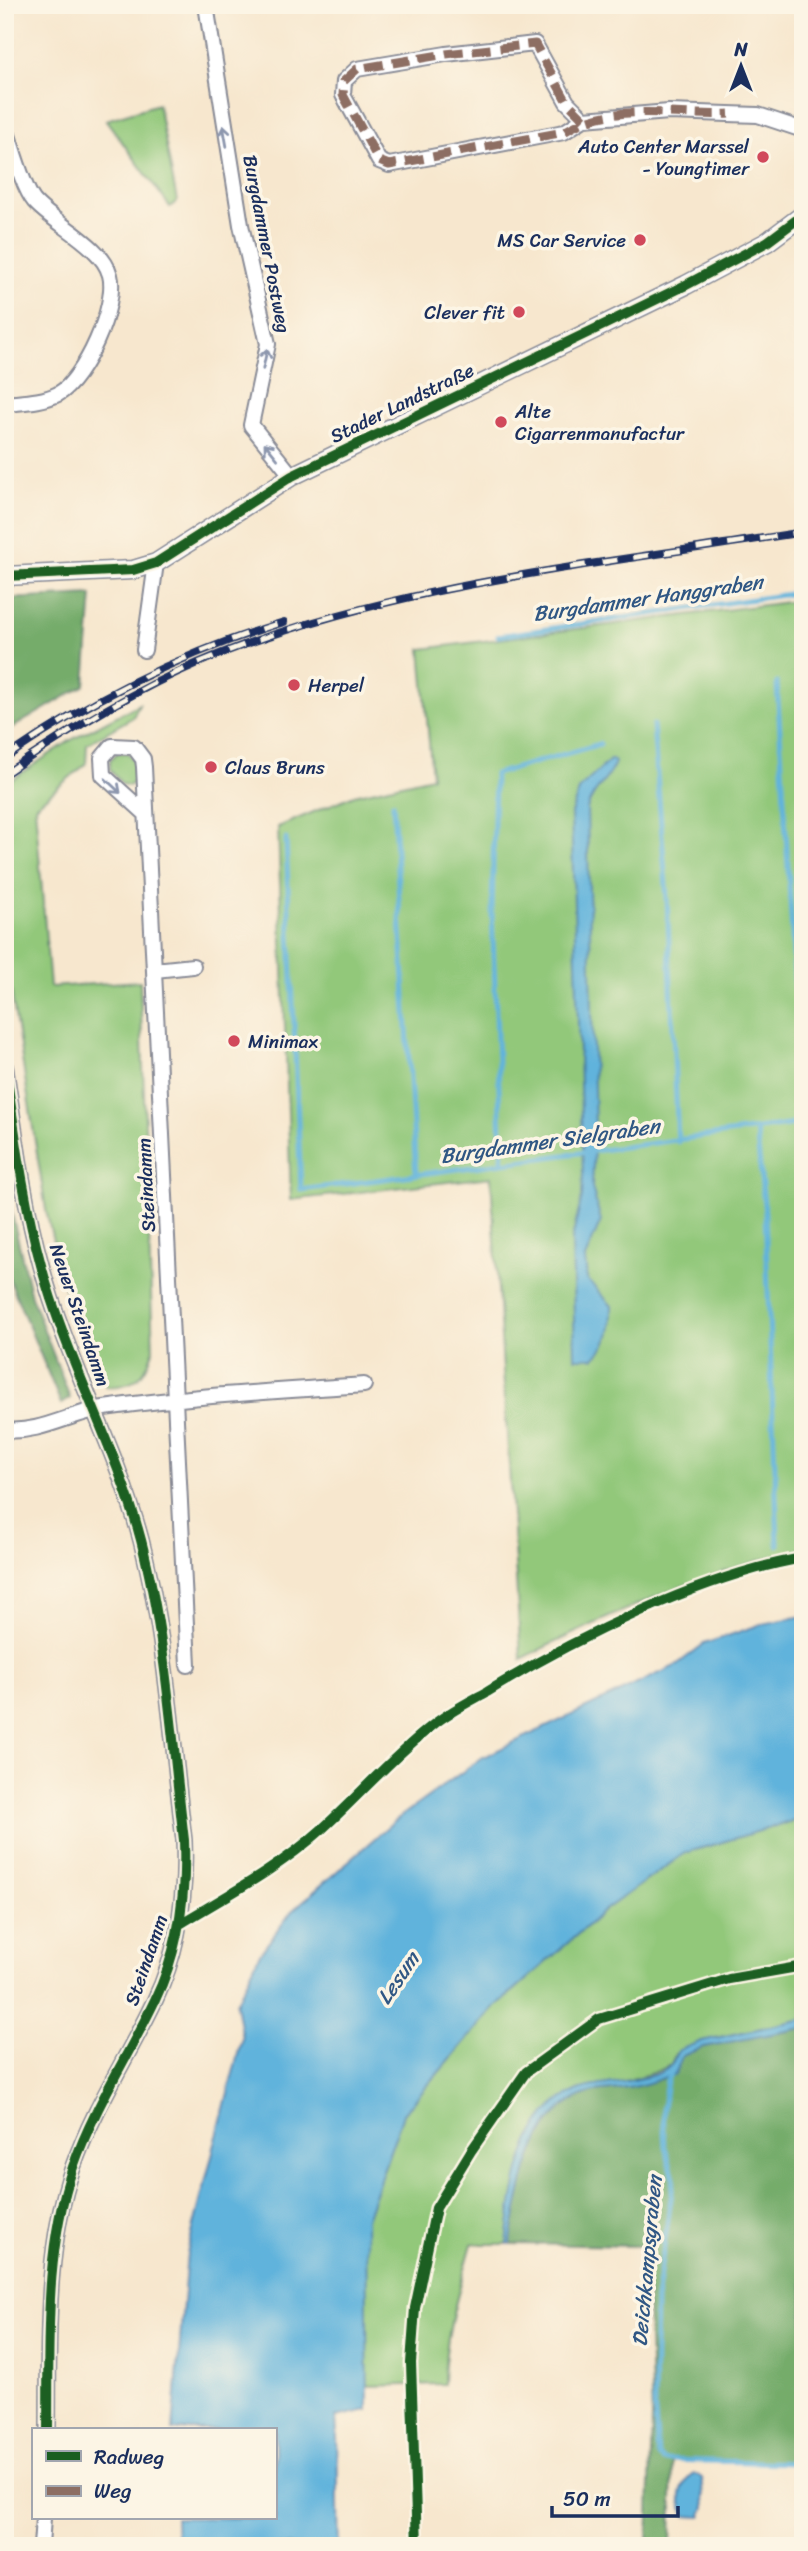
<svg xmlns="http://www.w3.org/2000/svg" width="808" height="2551" font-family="Sriracha,sans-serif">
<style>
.green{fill:#92c87a;stroke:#567c6c;stroke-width:2}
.forest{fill:#75ac6a;stroke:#486e64;stroke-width:2}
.water{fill:#61b3dc;stroke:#3e719d;stroke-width:2}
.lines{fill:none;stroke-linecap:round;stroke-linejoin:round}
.stream{stroke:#61b3dc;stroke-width:5}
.minor-casing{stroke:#898b96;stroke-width:18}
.tertiary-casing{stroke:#898b96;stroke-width:21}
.minor{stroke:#fff;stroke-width:14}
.tertiary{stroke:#fff;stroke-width:18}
.rail-casing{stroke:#1b2f5e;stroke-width:8}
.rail{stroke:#fcf5e5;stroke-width:5;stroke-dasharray:16;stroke-linecap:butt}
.quiet{stroke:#8d6e63;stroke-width:9;stroke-dasharray:18 9;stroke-linecap:butt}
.cycleway-casing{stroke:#fcf5e5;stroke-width:15}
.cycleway{stroke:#1b5e20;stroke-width:10}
.oneway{stroke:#8d97ae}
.poi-dot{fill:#d1495b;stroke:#fcf5e5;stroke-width:2.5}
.labels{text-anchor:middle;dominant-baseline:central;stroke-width:7;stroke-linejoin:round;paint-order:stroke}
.poi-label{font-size:19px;fill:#1b2f5e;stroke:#fcf5e5;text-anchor:start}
.street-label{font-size:19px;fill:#1b2f5e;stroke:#fcf5e5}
.water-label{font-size:21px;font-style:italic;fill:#305784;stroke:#fcf5e5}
</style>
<rect width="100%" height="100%" fill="#fcf5e5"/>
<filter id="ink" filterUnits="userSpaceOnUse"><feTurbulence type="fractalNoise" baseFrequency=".0143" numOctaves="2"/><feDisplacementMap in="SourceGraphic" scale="14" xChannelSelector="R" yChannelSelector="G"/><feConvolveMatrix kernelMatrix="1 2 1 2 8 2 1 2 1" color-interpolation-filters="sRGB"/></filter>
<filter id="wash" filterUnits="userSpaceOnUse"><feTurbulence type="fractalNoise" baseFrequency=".00686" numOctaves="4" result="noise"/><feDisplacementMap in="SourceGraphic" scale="28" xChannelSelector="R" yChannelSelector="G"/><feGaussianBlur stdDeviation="1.57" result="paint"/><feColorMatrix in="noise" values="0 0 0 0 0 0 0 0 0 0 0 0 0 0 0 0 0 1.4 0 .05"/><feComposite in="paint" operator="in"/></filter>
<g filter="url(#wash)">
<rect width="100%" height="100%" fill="#f7e7ce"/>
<path class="green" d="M 158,104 L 177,201 L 170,207 L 106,120 Z
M 803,600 L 803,1549 C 704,1572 611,1614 521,1659 L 491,1177 L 291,1200 L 278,827 L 354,795 L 432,777 L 421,649 Z
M 139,704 L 133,717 L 87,744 L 86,764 L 35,806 L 50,987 L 140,981 L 153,1351 C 144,1378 136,1386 107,1387 L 100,1376 L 63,1285 L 46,1210 L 19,1040 L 5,953 L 5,784 L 71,740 Z
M 117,753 L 128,753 L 134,761 L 135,781 L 129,786 L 122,784 L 110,770 L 110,760 Z
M 803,1818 L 803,2019 L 702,2041 L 675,2054 L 671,2065 C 642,2080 610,2083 578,2090 L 517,2180 L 507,2244 L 472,2244 C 459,2290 444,2336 444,2384 L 366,2386 L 366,2219 L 403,2114 L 493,2009 L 606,1909 L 685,1853 Z"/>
<path class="forest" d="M 92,595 L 85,685 L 5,732 L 5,599 Z
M 5,1184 L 31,1296 L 70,1398 L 61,1404 L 5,1269 Z
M 803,2028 L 803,2464 L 673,2460 L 671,2546 L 648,2546 L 652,2420 L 646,2246 L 510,2244 C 520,2197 528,2126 575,2099 C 593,2089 613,2091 633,2087 C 647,2085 660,2078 674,2075 L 682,2056 L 703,2047 Z"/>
<path class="water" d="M 611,759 L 615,762 C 610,780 593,788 587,809 L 595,1128 L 592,1187 L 601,1221 L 585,1258 L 587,1279 L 612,1306 C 612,1329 611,1341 594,1358 L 575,1358 L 572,1239 L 582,1197 L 583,1175 L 571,813 L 580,788 Z
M 803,1616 L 803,1818 L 685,1853 L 606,1909 L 493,2009 L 403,2114 L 366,2219 L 368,2410 L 336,2417 C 339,2460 337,2502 339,2546 L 176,2546 L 175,2518 L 275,2518 L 275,2430 L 173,2430 L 187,2253 L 242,2038 L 236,2004 L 259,1955 L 292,1911 L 393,1822 L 483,1757 L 675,1666 L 704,1644 L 762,1624 Z
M 803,2019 L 803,2028 L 703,2047 L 682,2056 L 675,2075 C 660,2078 647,2085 633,2087 C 613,2091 593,2089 575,2099 C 528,2125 520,2197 510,2244 L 507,2244 C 512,2192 522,2112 579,2090 C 600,2082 660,2082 672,2064 C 675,2059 675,2054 679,2050 L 702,2041 Z
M 694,2473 L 702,2478 L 705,2507 L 701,2517 L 686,2516 C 677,2501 680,2484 694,2473 Z"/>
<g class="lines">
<path class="stream" d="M 498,636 L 803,592
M 777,683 L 803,1116
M 653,725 L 667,898 L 678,1142
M 393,803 L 416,1174
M 286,839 L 301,1190 L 803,1123
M 756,1129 L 765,1214 L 778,1545
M 502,1163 L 492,913 L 495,774 L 600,744
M 672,2070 L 667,2080 L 663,2109 L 665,2147 L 674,2178 L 656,2300 L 654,2401 L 658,2456 L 663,2460 L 803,2463"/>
</g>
</g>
<g filter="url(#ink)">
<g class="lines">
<g class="minor-casing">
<path id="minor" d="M 206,5 L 241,225 L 268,344 L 251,425 L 292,476
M 584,119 L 567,102 L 535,44 L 446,54 L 357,69 L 344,81 L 343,95 L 379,161 L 389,165 L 564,132 L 584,119 L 669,112 L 758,115 L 803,130
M 5,126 C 12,145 22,186 34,201 C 54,224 102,245 110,275 C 118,305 84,380 58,394 C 42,402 23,402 5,404
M 144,650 L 156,563
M 146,814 L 103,775 L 102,758 L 112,746 L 134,747 L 143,759 L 144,767 L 188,1665
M 155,970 L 193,966
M 5,1066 C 15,1133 23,1200 41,1265 C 66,1359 116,1446 141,1540 C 166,1637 172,1740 184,1840 C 186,1894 179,1950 155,2000 C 128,2057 94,2107 73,2167 C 44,2251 49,2343 48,2430
M 5,1430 C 39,1434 71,1413 104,1408 C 190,1396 277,1391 364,1385
M 41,2546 L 43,2518"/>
</g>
<g class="tertiary-casing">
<path id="tertiary" d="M 5,576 L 133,570 L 156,563 L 292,476 L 686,285 L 767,242 L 803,215"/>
</g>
<use href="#minor" class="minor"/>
<use href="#tertiary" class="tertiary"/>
<g class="rail-casing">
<path id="rail" d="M 5,758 C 91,699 184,652 284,622
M 5,774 C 66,732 130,692 198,663 C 383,584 605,564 803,532"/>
</g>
<use href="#rail" class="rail"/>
<path class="quiet" d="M 584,119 L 567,102 L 535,44 L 446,54 L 357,69 L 344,81 L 343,95 L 379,161 L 389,165 L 564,132 C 611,101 675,117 729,114"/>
<g class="cycleway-casing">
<path id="cycleway" d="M 5,576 L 133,570 L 156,563 L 292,476 L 686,285 L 767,242 L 803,215
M 5,1066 C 15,1133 23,1200 41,1265 C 66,1359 116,1446 141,1540 C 166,1637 172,1740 184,1840 C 186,1894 179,1950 155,2000 C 128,2057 94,2107 73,2167 C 44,2251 49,2343 48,2430
M 180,1924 C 228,1895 279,1868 321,1830 C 359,1796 392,1757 433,1725 C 449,1712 469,1702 487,1692 C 573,1639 703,1575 803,1558
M 417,2546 L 411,2363 L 415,2308 L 436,2208 L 471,2151 L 526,2072 L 599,2019 L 729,1979 L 803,1966"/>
</g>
<use href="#cycleway" class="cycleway"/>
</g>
<defs><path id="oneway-shaft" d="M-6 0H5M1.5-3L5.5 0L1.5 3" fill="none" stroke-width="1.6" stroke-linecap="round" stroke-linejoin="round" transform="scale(1.75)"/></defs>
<g class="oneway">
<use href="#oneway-shaft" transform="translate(225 136) rotate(-100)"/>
<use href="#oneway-shaft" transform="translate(265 359) rotate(-78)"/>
<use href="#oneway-shaft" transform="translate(271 451) rotate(-129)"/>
<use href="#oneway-shaft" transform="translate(113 786) rotate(43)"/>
</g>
</g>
<g class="poi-dot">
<circle cx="763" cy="157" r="7"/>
<circle cx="640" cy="240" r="7"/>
<circle cx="519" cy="312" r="7"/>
<circle cx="501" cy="422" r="7"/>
<circle cx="294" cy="685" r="7"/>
<circle cx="211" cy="767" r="7"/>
<circle cx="234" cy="1041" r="7"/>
</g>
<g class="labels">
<g class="poi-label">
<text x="749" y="146" text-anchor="end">Auto Center Marssel<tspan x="749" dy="22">- Youngtimer</tspan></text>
<text x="626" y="240" text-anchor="end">MS Car Service</text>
<text x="505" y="312" text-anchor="end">Clever fit</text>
<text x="515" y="411">Alte<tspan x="515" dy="22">Cigarrenmanufactur</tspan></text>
<text x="308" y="685">Herpel</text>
<text x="225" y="767">Claus Bruns</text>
<text x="248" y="1041">Minimax</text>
</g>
<g class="street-label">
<text transform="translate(267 244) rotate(79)">Burgdammer Postweg</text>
<text transform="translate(402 403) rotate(-26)">Stader Landstraße</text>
<text transform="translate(146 1185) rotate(-93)">Steindamm</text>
<text transform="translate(80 1315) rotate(71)">Neuer Steindamm</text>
<text transform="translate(146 1960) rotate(-71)">Steindamm</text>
</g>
<g class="water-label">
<text transform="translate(648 598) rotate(-8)">Burgdammer Hanggraben</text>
<text transform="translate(550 1141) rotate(-8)">Burgdammer Sielgraben</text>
<text transform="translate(398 1978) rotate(-56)">Lesum</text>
<text transform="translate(647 2261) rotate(-85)">Deichkampsgraben</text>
</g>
</g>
<rect width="808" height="2551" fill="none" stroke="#fcf5e5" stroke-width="28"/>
<rect x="32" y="2428" width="245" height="91" fill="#fcf5e5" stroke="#a2a6af" stroke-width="2"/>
<rect x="46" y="2451" width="35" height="10" fill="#1b5e20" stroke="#a2a6af" stroke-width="2"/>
<text x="94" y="2464" font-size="21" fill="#1b2f5e">Radweg</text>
<rect x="46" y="2486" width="35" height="10" fill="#8d6e63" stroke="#a2a6af" stroke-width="2"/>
<text x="94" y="2498" font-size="21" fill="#1b2f5e">Weg</text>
<g transform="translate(741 66)" stroke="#fcf5e5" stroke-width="5" paint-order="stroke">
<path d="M0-5L12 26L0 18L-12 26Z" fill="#1b2f5e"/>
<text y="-10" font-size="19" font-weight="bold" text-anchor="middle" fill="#1b2f5e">N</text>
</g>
<path d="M552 2506v10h126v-10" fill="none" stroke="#1b2f5e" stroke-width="3.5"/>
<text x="563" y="2506" font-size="21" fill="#1b2f5e" stroke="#fcf5e5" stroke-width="5" paint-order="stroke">50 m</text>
</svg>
